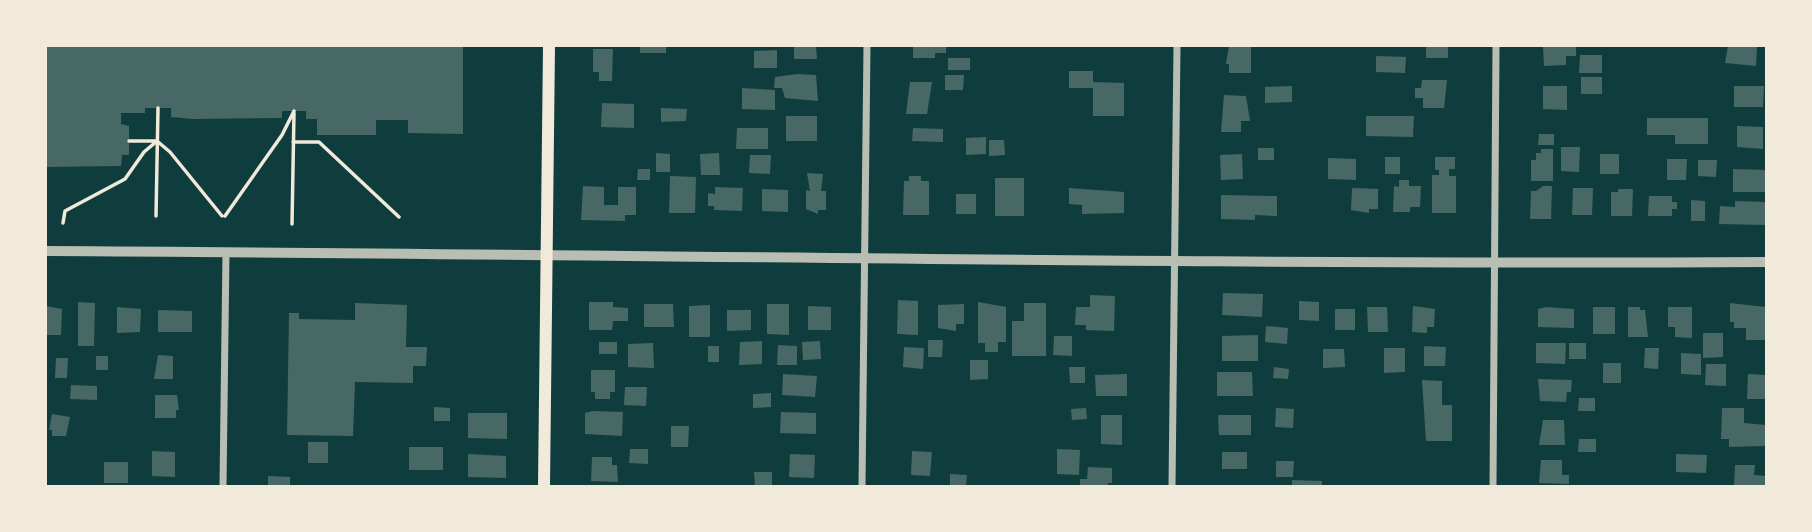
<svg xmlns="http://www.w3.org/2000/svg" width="1812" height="532" font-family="Overpass,sans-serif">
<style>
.building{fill:#486865}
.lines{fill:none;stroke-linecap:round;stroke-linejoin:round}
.path{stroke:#f1e9da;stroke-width:3.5}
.minor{stroke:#b8beb3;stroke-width:7}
.tertiary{stroke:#b8beb3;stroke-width:10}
.secondary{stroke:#f1e9da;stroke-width:12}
</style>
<rect width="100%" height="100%" fill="#0f3d3e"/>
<path class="building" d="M 46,46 L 463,46 L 463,134 L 408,133 L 408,120 L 376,120 L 376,135 L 317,135 L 317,119 L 306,119 L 306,111 L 282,111 L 282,118 L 193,119 L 171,117 L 171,108 L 145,108 L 145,113 L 121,113 L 121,124 L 129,126 L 129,155 L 122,155 L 121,166 L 46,167 Z
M 640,46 L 666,46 L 666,53 L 640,53 Z
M 794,46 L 816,46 L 817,59 L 794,59 Z
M 913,46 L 946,46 L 946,53 L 935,53 L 935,58 L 913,58 Z
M 1229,46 L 1251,46 L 1251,73 L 1229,73 L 1229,64 L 1226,64 Z
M 1426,46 L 1448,46 L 1448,58 L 1426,58 Z
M 1543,46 L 1576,46 L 1576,56 L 1566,56 L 1566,65 L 1544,66 Z
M 1728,46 L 1757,46 L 1756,66 L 1725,63 Z
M 593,49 L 613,49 L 612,81 L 599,81 L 599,72 L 593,72 Z
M 777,50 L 777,68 L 754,68 L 754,51 Z
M 1580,55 L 1602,55 L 1602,73 L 1579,73 Z
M 1376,56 L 1406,57 L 1405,73 L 1376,72 Z
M 948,58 L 970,58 L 970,70 L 948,70 Z
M 1069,71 L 1093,71 L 1093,82 L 1124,83 L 1124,116 L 1093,116 L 1093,88 L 1069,88 Z
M 797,74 L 816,75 L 818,101 L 785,98 L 782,88 L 774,88 L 775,77 Z
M 945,75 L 964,75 L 963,90 L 945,90 Z
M 1581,77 L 1602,77 L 1602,94 L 1581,94 Z
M 1422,80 L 1447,80 L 1444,108 L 1423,108 L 1423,98 L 1415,98 L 1415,88 L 1421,88 Z
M 910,82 L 932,82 L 927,114 L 906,114 Z
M 1292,86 L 1292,102 L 1265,103 L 1265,87 Z
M 1543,86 L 1567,86 L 1567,110 L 1543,109 Z
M 1734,86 L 1764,86 L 1763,107 L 1734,107 Z
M 742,88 L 775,90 L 775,110 L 742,109 Z
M 1224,95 L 1246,96 L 1250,121 L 1241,121 L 1241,132 L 1221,132 Z
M 602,103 L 634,104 L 634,128 L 601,127 Z
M 661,108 L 687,109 L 686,121 L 661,122 Z
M 786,116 L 817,116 L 817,141 L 786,141 Z
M 1366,116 L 1414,116 L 1413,137 L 1366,136 Z
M 1647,118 L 1708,118 L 1708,144 L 1675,144 L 1675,135 L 1647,135 Z
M 1737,126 L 1763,127 L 1763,149 L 1737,147 Z
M 737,128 L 768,128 L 768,149 L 736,149 Z
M 913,128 L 943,129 L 943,142 L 912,141 Z
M 1539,134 L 1554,134 L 1554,145 L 1538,145 Z
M 986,137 L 986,154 L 966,155 L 966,138 Z
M 989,140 L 1004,140 L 1005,155 L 989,156 Z
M 1561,147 L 1580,147 L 1579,172 L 1561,171 Z
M 1258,148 L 1274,148 L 1274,160 L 1258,160 Z
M 1541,149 L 1553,149 L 1553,181 L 1531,181 L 1531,160 L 1536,160 L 1536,153 L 1541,153 Z
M 656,153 L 670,154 L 670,172 L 656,172 Z
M 719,153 L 720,175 L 701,175 L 700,154 Z
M 1242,154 L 1243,179 L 1221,180 L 1220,155 Z
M 1600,154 L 1619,154 L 1619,174 L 1600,174 Z
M 750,155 L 771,155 L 770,174 L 749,173 Z
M 1385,157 L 1400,157 L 1400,174 L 1385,174 Z
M 1435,157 L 1455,157 L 1455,169 L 1449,169 L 1449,176 L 1456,176 L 1456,213 L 1432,213 L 1432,175 L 1439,175 L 1439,170 L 1435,170 Z
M 1328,158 L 1356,159 L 1356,180 L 1328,179 Z
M 1667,159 L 1687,159 L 1686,180 L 1667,180 Z
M 1698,160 L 1717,160 L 1716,177 L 1698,176 Z
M 638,169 L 650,169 L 650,180 L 637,180 Z
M 1733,169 L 1766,170 L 1766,192 L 1733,192 Z
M 807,173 L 823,174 L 821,191 L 826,191 L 826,210 L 818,210 L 818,214 L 806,209 L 806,190 L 810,191 Z
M 670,176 L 696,177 L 695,213 L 669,213 Z
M 909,176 L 921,176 L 921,181 L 929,181 L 929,215 L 903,215 L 904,181 L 909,181 Z
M 995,178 L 1024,178 L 1024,216 L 995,216 Z
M 1399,180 L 1409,180 L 1409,186 L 1421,186 L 1420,207 L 1410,207 L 1410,212 L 1393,212 L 1394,186 L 1399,187 Z
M 583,186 L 604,187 L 604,205 L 618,205 L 618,187 L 636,187 L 636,215 L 625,215 L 625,221 L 581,220 Z
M 1543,186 L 1552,186 L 1551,219 L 1530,219 L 1531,191 L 1536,191 Z
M 715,187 L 743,188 L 742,211 L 714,210 L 714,206 L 708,206 L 708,193 L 715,194 Z
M 1069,188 L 1124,192 L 1124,213 L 1082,214 L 1082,205 L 1069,204 Z
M 1352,188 L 1378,189 L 1378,209 L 1369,209 L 1369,213 L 1351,210 Z
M 1573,188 L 1593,188 L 1592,215 L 1572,215 Z
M 762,189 L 788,190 L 788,212 L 762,211 Z
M 1618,189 L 1633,189 L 1632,216 L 1611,216 L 1611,192 L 1618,192 Z
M 956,194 L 976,194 L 976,214 L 956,214 Z
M 1221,195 L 1277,196 L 1277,216 L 1255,215 L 1255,220 L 1221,219 Z
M 1649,196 L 1672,196 L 1672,202 L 1677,202 L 1677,209 L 1672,209 L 1672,216 L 1648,216 Z
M 1691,200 L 1705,201 L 1705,221 L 1691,221 Z
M 1735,201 L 1766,202 L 1766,225 L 1719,224 L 1720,206 L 1735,207 Z
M 1223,293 L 1263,294 L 1262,317 L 1222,315 Z
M 1090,295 L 1115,296 L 1114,331 L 1086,330 L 1086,325 L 1075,325 L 1076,307 L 1090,307 Z
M 898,300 L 918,301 L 918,335 L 897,334 Z
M 1299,301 L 1319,302 L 1319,321 L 1299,320 Z
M 78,302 L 95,303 L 94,346 L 78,346 Z
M 589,302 L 613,302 L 613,307 L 628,308 L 628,321 L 613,321 L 612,330 L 589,330 Z
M 978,302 L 1006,307 L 1006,342 L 998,342 L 998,352 L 985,352 L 985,343 L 978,343 Z
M 355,303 L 407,305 L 406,347 L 427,347 L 426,366 L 413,366 L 413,383 L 355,382 L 353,436 L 287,435 L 289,313 L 299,313 L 299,319 L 355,320 Z
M 1024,303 L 1046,303 L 1046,356 L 1012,356 L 1012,321 L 1024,321 Z
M 1730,303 L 1766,307 L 1766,340 L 1746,340 L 1746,328 L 1734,328 L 1734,322 L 1730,322 Z
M 644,304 L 673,304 L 674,327 L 644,327 Z
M 767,304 L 789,304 L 789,335 L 767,334 Z
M 964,304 L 964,324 L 956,324 L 956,331 L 938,328 L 938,305 Z
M 710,305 L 710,337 L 689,337 L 689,306 Z
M 46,306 L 62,309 L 61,335 L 46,335 Z
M 808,306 L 831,307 L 831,330 L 808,330 Z
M 1413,306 L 1435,309 L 1434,327 L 1427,327 L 1427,333 L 1412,332 Z
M 117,307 L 141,309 L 140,332 L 117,333 Z
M 1367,307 L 1387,307 L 1388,332 L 1368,332 Z
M 1546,307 L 1574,309 L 1574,328 L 1538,327 L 1538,309 Z
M 1593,307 L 1615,307 L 1615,334 L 1593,334 Z
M 1628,307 L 1640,307 L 1640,310 L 1645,310 L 1648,337 L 1628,337 Z
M 1668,307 L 1692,307 L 1692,338 L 1675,337 L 1675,327 L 1668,327 Z
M 1335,309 L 1355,309 L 1355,330 L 1335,330 Z
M 158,310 L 192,311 L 192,332 L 158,332 Z
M 727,310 L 751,310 L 751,330 L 727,331 Z
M 1266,326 L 1288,328 L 1287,344 L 1265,342 Z
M 1703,333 L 1723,333 L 1723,357 L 1703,358 Z
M 1258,335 L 1258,361 L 1222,361 L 1222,336 Z
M 1054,336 L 1072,336 L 1072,356 L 1053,355 Z
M 928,340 L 943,340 L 942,357 L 928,357 Z
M 762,341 L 762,364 L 739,365 L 740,342 Z
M 820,341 L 821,359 L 803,360 L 802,342 Z
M 599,342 L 617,342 L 617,354 L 599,354 Z
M 653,343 L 654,368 L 628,367 L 628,344 Z
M 1536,343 L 1566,343 L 1565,364 L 1536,363 Z
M 1569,343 L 1586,343 L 1586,359 L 1569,359 Z
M 778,345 L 797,346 L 797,365 L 777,365 Z
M 708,346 L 719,346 L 719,362 L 708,362 Z
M 1424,346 L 1446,347 L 1445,366 L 1424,366 Z
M 904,347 L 924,348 L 923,369 L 903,367 Z
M 1384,348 L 1405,348 L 1405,372 L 1384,373 Z
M 1645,348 L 1659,348 L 1658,369 L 1644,368 Z
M 1323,349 L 1344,349 L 1345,367 L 1323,368 Z
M 1681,353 L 1701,354 L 1701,375 L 1681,374 Z
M 158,355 L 173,356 L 173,379 L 154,379 Z
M 96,356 L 108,356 L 108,370 L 96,370 Z
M 56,358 L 68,358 L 67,378 L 55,378 Z
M 970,360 L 988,360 L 988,379 L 970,380 Z
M 1603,363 L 1621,363 L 1621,383 L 1603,383 Z
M 1706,364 L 1726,364 L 1726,386 L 1705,385 Z
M 1069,367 L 1085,367 L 1085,383 L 1070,383 Z
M 1274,367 L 1289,369 L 1288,379 L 1273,378 Z
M 591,370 L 615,370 L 615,392 L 610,392 L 610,399 L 595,399 L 595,392 L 591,392 Z
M 1217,372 L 1252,372 L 1253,396 L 1217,396 Z
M 783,374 L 817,376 L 815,397 L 782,395 Z
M 1127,374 L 1127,396 L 1096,396 L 1095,375 Z
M 1748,374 L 1766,375 L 1766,399 L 1747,399 Z
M 1538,379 L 1572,380 L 1571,392 L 1567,392 L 1566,402 L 1540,401 Z
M 1422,380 L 1442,381 L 1442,405 L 1452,405 L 1452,441 L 1426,441 Z
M 71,385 L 97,386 L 97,400 L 70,399 Z
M 625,387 L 647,387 L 646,406 L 624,405 Z
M 771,393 L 771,407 L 753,408 L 753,394 Z
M 155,395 L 177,395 L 179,410 L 176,410 L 176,418 L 155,418 Z
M 1579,398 L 1595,398 L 1595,411 L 1578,411 Z
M 434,407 L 450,408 L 450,421 L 434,421 Z
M 1086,408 L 1087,419 L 1072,420 L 1071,409 Z
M 1276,408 L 1294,409 L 1293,428 L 1275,427 Z
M 1722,408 L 1744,408 L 1744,423 L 1766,425 L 1766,446 L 1729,447 L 1729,439 L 1721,439 Z
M 592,411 L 623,412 L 622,436 L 585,434 L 585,413 Z
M 781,412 L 816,413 L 816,434 L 780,433 Z
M 468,413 L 507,413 L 507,439 L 468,438 Z
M 52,414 L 70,417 L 66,436 L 52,436 L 52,430 L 49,430 Z
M 1101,415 L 1122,415 L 1122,445 L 1101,444 Z
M 1218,415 L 1251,415 L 1251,435 L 1219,435 Z
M 1543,420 L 1564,420 L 1565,445 L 1539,445 Z
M 671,426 L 689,426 L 688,447 L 671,447 Z
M 1579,439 L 1596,439 L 1596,452 L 1578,452 Z
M 308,442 L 328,442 L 328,463 L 308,463 Z
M 409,447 L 443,447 L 443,470 L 409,470 Z
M 630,449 L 648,449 L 648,464 L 629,463 Z
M 1057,449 L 1080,450 L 1079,475 L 1057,474 Z
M 152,451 L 175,452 L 175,477 L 152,476 Z
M 912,451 L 932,452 L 930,476 L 911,475 Z
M 1222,452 L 1247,452 L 1247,469 L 1222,469 Z
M 468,454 L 506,456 L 506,478 L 468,477 Z
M 790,454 L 815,455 L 814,478 L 789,477 Z
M 1676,454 L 1707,455 L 1706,473 L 1676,472 Z
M 592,457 L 612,457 L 612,465 L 617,465 L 618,482 L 591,481 Z
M 1541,460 L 1562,460 L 1562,475 L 1569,475 L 1569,484 L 1539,483 Z
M 1276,461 L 1294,461 L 1293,477 L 1276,477 Z
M 104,462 L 128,462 L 128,483 L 104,483 Z
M 1735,465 L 1755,465 L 1754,475 L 1766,476 L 1766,486 L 1734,486 Z
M 1088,467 L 1112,468 L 1112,483 L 1108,483 L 1108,486 L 1080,486 L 1080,479 L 1087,479 Z
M 754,472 L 772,472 L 772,486 L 755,486 Z
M 950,474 L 967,475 L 966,486 L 950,485 Z
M 268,476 L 290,477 L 290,486 L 268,486 Z
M 1292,480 L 1322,481 L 1322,486 L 1292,486 Z"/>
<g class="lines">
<path class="path" d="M 129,141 L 157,141 L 170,152 L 222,216
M 293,142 L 319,142 L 399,217
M 156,216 L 158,108
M 225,216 L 282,135 L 294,111
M 63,223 L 65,211 L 125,179 L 144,152 L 157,141
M 292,224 L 294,113"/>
<path class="minor" d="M 223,486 L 226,252
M 862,486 L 867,46
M 1172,486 L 1177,46
M 1493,486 L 1496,46"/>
<path class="tertiary" d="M 46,251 C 619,254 1193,265 1766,262"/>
<path class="secondary" d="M 544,486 L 549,46"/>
</g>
<rect width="1812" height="532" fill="none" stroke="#f1e9da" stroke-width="94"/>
</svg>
